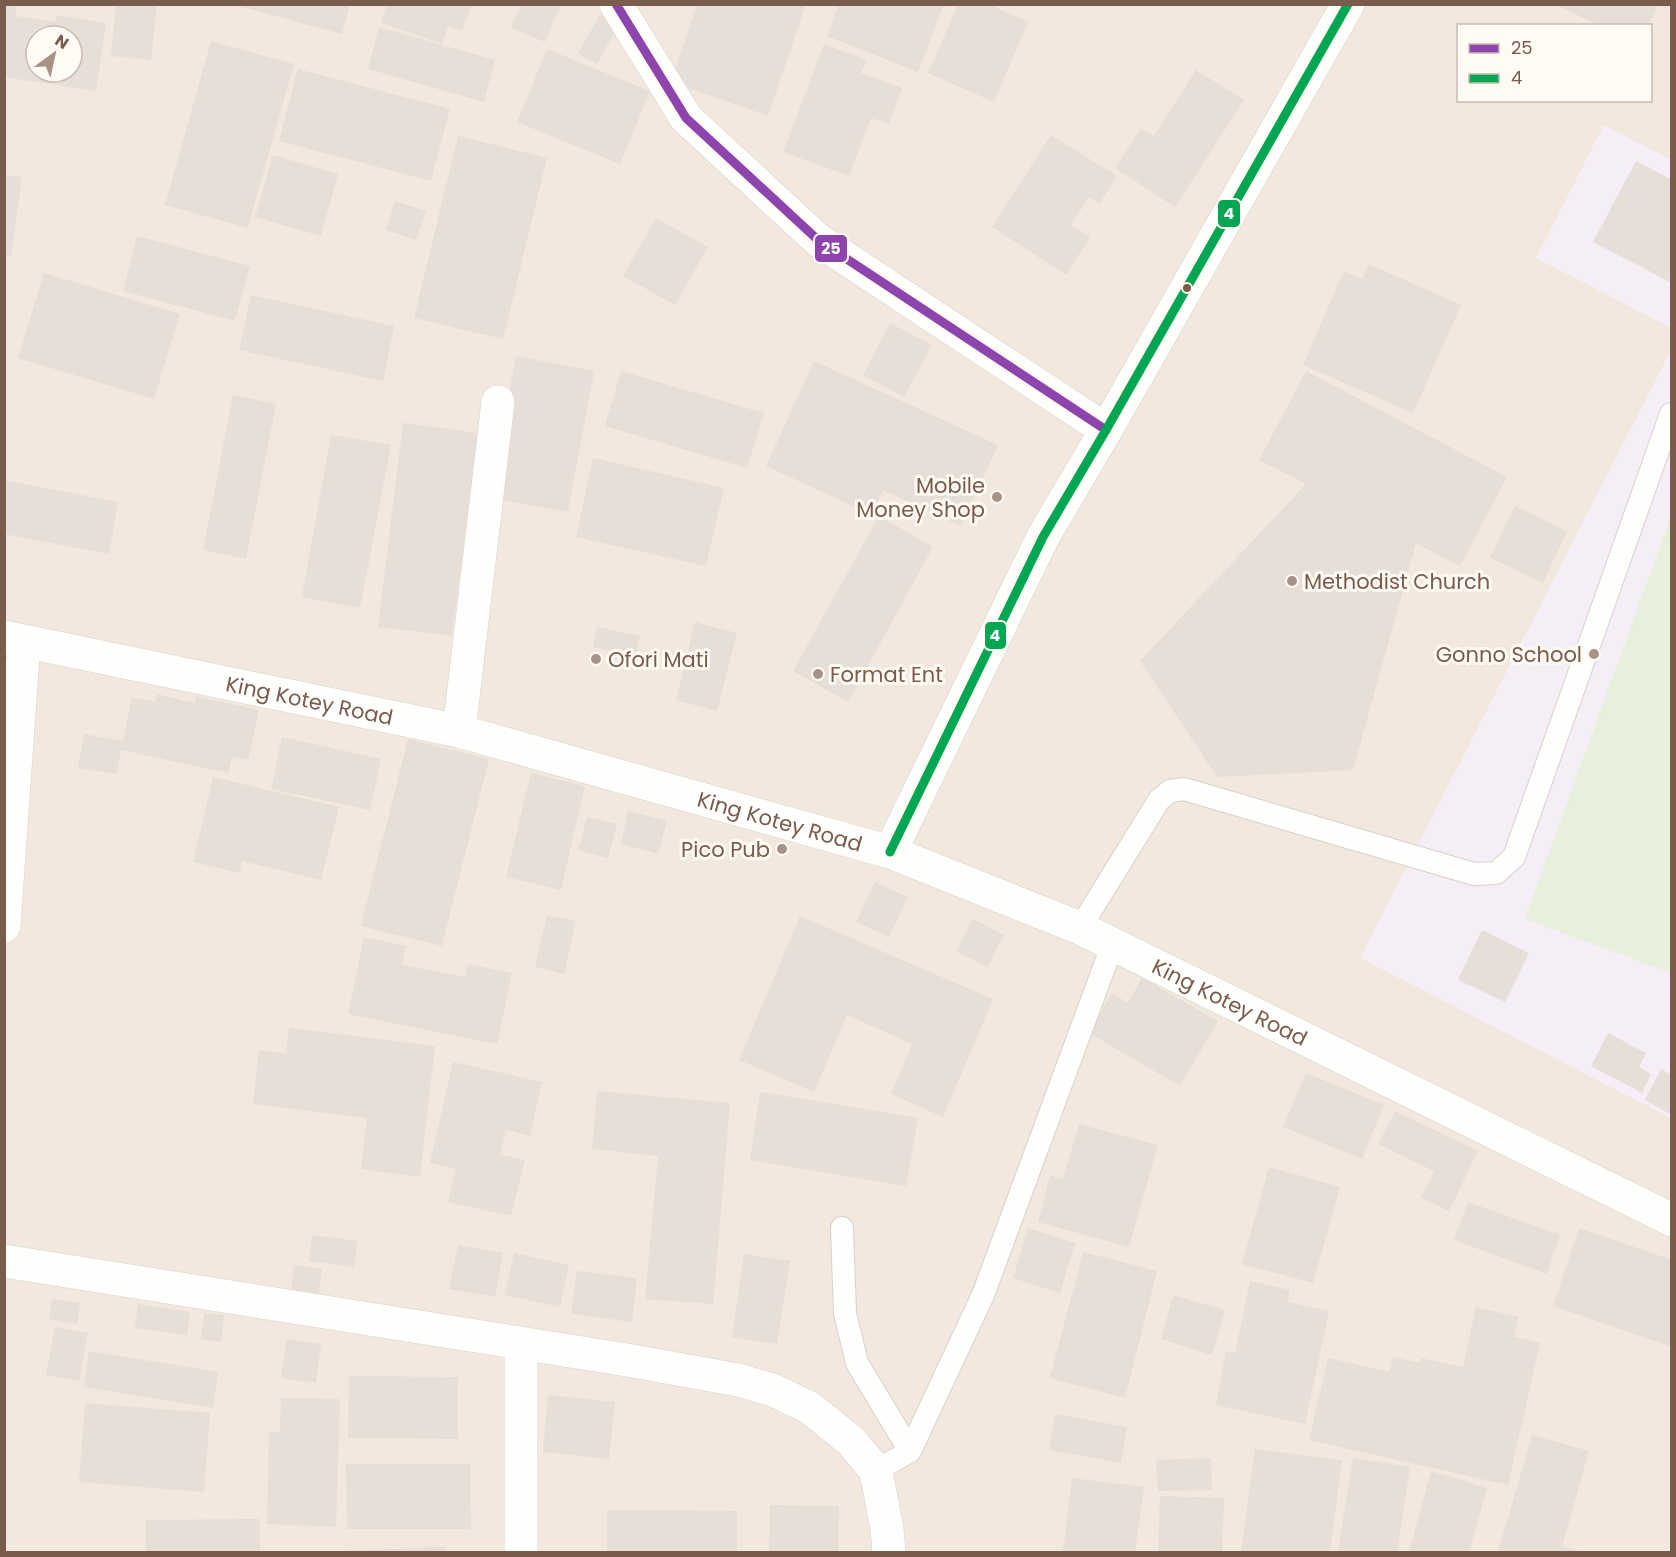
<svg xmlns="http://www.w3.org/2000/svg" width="1676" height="1557" font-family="Poppins,sans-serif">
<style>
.residential{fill:#f2e8de;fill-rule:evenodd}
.education{fill:#f6eef6}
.green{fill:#e7f0db}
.building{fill:#e6ded7;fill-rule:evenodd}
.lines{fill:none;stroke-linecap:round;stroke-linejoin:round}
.service-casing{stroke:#d7d1cb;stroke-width:24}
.minor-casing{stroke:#d7d1cb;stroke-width:34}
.tertiary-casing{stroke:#d7d1cb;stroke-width:34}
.service{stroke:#fefefd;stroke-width:22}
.minor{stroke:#fefefd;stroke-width:33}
.tertiary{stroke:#fefefd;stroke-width:33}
.bus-1-casing{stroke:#fffaf3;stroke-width:14}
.bus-2-casing{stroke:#fffaf3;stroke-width:14}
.bus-1{stroke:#8e44ad;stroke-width:9}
.bus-2{stroke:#00a651;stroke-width:9}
.bus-dot{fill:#7a5c4d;stroke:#fffaf3;stroke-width:2}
.poi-dot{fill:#a69286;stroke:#fffaf3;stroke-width:2}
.labels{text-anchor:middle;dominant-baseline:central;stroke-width:6;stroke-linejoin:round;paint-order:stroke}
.poi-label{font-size:21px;fill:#7a5c4d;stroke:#fffaf3;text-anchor:end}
.street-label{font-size:21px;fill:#7a5c4d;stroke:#fffaf3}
.line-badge{stroke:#fffaf3;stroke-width:2}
.badge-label{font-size:16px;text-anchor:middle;font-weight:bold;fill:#fff}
</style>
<rect width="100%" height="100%" fill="#f9f5f0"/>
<path class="residential" d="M 5,5 L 1671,5 L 1671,1552 L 5,1552 ZM 1458,26 L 1650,26 L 1650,100 L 1458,100 ZM 36,36 L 72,36 L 72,72 L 36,72 Z"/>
<path class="education" d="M 1604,125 L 1671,160 L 1671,328 L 1536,258 Z
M 1671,350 L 1671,1118 L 1360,958 Z"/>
<path class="green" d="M 1671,517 L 1671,973 L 1525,919 Z"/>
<path class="building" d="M 4,4 L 17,4 L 16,16 L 56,22 L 57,15 L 106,23 L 96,91 L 4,77 ZM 36,36 L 72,36 L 72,72 L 36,72 Z
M 116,4 L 157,4 L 151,60 L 111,56 Z
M 231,4 L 350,4 L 342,34 Z
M 387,4 L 472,4 L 462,31 L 448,26 L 442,44 L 381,23 Z
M 521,4 L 561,4 L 545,42 L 511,28 Z
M 697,4 L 806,4 L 768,116 L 671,82 Z
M 839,4 L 944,4 L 918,72 L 827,36 Z
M 958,4 L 989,4 L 1028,22 L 994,102 L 928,73 Z
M 1555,4 L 1658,4 L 1649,26 L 1600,26 Z
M 600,14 L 619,24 L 597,64 L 578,54 Z
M 379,27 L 495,60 L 484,102 L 368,69 Z
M 211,41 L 294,64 L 248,228 L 165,205 Z
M 824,44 L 867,60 L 861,73 L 902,88 L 889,124 L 871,118 L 849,176 L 783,152 Z
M 547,49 L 650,91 L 620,164 L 517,122 Z
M 298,69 L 450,109 L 431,181 L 279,141 Z
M 1196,70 L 1244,100 L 1175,207 L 1115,168 L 1141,128 L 1154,136 Z
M 1051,135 L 1117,176 L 1099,204 L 1089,197 L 1071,225 L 1090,237 L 1066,275 L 992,227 Z
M 458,136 L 547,158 L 503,339 L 414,318 Z
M 273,155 L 338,174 L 321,236 L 255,217 Z
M 1636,161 L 1672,180 L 1672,283 L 1593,242 Z
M 5,175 L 22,177 L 11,257 L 5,256 Z
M 395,201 L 426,211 L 416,240 L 386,230 Z
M 656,218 L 708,247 L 675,305 L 623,276 Z
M 137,236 L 250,266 L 235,321 L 123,291 Z
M 1369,264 L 1461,305 L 1413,413 L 1303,365 L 1344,271 L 1362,279 Z
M 44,273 L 180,314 L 154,399 L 18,358 Z
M 251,295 L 394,326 L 383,381 L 239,350 Z
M 890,323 L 932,345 L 904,397 L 863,375 Z
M 516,356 L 594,371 L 568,512 L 490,498 Z
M 814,361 L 998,445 L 961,526 L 883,490 L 872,515 L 766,466 Z
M 621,371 L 764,413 L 747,468 L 605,426 Z
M 1306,371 L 1507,477 L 1460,566 L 1416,543 L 1353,770 L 1217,777 L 1140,661 L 1306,484 L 1259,460 Z
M 233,395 L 276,404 L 246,559 L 203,550 Z
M 403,423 L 478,433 L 452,636 L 378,627 Z
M 331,435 L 391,445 L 360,608 L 302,597 Z
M 593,458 L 724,488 L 706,566 L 576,537 Z
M 4,480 L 118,502 L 109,554 L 4,534 Z
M 1515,506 L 1567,531 L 1543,583 L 1490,558 Z
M 879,516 L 933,547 L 848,702 L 793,671 Z
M 695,622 L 737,633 L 717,711 L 676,700 Z
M 597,627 L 640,636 L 635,656 L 593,647 Z
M 157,694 L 195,703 L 196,696 L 259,710 L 248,760 L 232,757 L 228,773 L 121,750 L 117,774 L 78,768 L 84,734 L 123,741 L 132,697 L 155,702 Z
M 282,737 L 381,759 L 370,810 L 271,789 Z
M 408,739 L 489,759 L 442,946 L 361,926 Z
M 531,773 L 585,786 L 561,890 L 506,877 Z
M 213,777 L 339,807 L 321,880 L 242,861 L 239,873 L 193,862 Z
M 628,811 L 667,821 L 658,854 L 621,844 Z
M 587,817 L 617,824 L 608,858 L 578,850 Z
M 875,882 L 908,897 L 889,937 L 856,922 Z
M 547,915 L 576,921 L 564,974 L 535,967 Z
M 800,916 L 993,999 L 943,1117 L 891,1094 L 912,1044 L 847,1015 L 814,1092 L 739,1060 Z
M 973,919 L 1004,935 L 987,967 L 956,951 Z
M 1482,930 L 1529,953 L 1505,1002 L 1458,980 Z
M 364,937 L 406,946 L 402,965 L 465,977 L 468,964 L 512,973 L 497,1044 L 348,1014 Z
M 1142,978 L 1218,1021 L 1180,1086 L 1089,1033 L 1112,993 L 1128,1003 Z
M 289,1028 L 435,1046 L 420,1177 L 361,1169 L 367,1118 L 253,1104 L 259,1050 L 286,1054 Z
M 1608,1033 L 1646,1053 L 1639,1067 L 1651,1074 L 1642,1093 L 1591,1066 Z
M 453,1062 L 542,1082 L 530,1136 L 506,1130 L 500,1155 L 525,1160 L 511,1216 L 448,1202 L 456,1169 L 430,1163 Z
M 1661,1069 L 1672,1075 L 1672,1115 L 1645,1100 Z
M 1306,1073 L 1384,1105 L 1362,1159 L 1283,1127 Z
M 597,1091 L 730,1103 L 713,1304 L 645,1299 L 658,1156 L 592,1149 Z
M 760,1092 L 918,1118 L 906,1186 L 750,1160 Z
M 1395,1111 L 1478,1151 L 1449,1211 L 1421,1198 L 1434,1171 L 1378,1144 Z
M 1079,1124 L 1158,1145 L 1129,1247 L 1038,1222 L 1050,1175 L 1063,1179 Z
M 1269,1167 L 1340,1187 L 1313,1283 L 1242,1264 Z
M 1468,1202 L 1560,1235 L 1547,1274 L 1454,1240 Z
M 1028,1228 L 1075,1243 L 1060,1293 L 1013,1278 Z
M 1579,1228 L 1672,1260 L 1672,1337 L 1669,1346 L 1553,1306 Z
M 312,1235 L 358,1241 L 354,1267 L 309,1261 Z
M 458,1245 L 503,1253 L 495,1297 L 449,1289 Z
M 1083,1252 L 1157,1271 L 1125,1398 L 1050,1378 Z
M 514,1253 L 569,1265 L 560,1307 L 505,1295 Z
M 744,1254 L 790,1261 L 777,1344 L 732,1337 Z
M 294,1265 L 322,1269 L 318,1298 L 291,1294 Z
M 577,1271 L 637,1278 L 632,1322 L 571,1314 Z
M 1250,1281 L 1290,1290 L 1287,1302 L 1329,1311 L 1305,1424 L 1216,1405 L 1226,1351 L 1235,1353 Z
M 1173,1295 L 1225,1310 L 1212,1355 L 1161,1339 Z
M 52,1299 L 80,1303 L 77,1324 L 49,1319 Z
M 138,1304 L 190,1312 L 187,1335 L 135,1328 Z
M 1476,1307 L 1519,1317 L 1514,1337 L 1540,1343 L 1508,1485 L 1309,1440 L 1328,1358 L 1390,1372 L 1393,1357 L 1420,1363 L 1421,1358 L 1463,1367 Z
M 204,1313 L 224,1315 L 221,1342 L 201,1339 Z
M 55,1327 L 88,1333 L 79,1381 L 46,1375 Z
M 287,1339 L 321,1344 L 316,1383 L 281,1378 Z
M 89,1351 L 218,1372 L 213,1408 L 84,1387 Z
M 349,1376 L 458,1377 L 458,1439 L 348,1438 Z
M 548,1395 L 615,1402 L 609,1459 L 543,1452 Z
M 281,1398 L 340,1399 L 336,1527 L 267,1524 L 269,1432 L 280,1432 Z
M 85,1403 L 210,1413 L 204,1492 L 79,1482 Z
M 1055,1414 L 1127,1427 L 1121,1463 L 1049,1450 Z
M 1532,1435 L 1589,1451 L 1562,1546 L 1581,1552 L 1498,1552 Z
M 1255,1449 L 1342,1460 L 1330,1552 L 1241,1552 Z
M 1211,1458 L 1212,1490 L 1158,1491 L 1156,1460 Z
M 1353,1458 L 1410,1467 L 1397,1552 L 1338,1551 Z
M 346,1464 L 470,1464 L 471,1529 L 347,1529 Z
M 1431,1471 L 1487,1488 L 1469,1552 L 1409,1552 Z
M 1072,1478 L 1144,1487 L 1135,1552 L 1063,1552 Z
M 1160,1496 L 1224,1498 L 1222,1552 L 1158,1552 Z
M 770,1505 L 839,1506 L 838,1552 L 769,1552 Z
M 607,1510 L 737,1511 L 737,1552 L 607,1552 Z
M 260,1519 L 260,1552 L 146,1552 L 146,1520 Z
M 445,1547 L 445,1552 L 344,1552 L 344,1551 Z"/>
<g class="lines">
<g class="service-casing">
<path id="service" d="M 1080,928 L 1159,800 L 1170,791 L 1184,789 L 1474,874 L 1496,873 L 1514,857 L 1671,414
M 842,1228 L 845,1313 L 857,1363 L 910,1451
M 876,1471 L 910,1451 L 983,1295 L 1112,946"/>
</g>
<g class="minor-casing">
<path id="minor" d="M 616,4 L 686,118 L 818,240 L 1106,430
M 459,731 L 498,402
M 890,852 L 1043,537 L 1106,430 L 1348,4
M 4,926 L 24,642
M 4,1261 L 627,1360 L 738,1380 L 773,1390 L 810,1408 L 851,1441 L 876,1471 L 887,1529 L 889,1552
M 521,1343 L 521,1552"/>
</g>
<g class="tertiary-casing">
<g id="tertiary">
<path id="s1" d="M 4,637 L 459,731 L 890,852 L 1080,928 L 1672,1220"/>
</g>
</g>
<use href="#service" class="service"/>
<use href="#minor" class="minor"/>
<use href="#tertiary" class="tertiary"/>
<g class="bus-1-casing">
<path id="bus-1" d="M 616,4 L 686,118 L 818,240 L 1106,430"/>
</g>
<g class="bus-2-casing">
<path id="bus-2" d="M 890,852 L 1043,537 L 1106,430 L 1348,4"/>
</g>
<use href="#bus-1" class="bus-1"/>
<use href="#bus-2" class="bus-2"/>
</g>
<circle class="bus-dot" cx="1187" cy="288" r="5"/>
<g class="poi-dot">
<circle cx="997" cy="497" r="6"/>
<circle cx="1292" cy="581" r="6"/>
<circle cx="1594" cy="654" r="6"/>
<circle cx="596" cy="659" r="6"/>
<circle cx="818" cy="674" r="6"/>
<circle cx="782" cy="849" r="6"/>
</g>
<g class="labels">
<g class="poi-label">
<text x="985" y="485">Mobile<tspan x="985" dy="24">Money Shop</tspan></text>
<text x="1304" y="581" text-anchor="start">Methodist Church</text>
<text x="1582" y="654">Gonno School</text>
<text x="608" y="659" text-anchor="start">Ofori Mati</text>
<text x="830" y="674" text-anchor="start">Format Ent</text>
<text x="770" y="849">Pico Pub</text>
</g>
<g class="street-label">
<text stroke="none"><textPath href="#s1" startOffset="312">King Kotey Road</textPath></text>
<text stroke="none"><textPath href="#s1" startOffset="798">King Kotey Road</textPath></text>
<text stroke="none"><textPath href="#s1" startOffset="1284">King Kotey Road</textPath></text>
</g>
</g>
<g class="line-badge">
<rect x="1217" y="199" width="24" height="29" rx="6" fill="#00a651"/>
<rect x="814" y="234" width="34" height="29" rx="6" fill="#8e44ad"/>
<rect x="984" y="621" width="23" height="29" rx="6" fill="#00a651"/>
</g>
<g class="badge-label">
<text x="1229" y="219">4</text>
<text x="831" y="254">25</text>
<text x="995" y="641">4</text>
</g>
<rect width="1676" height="1557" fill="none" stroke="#7a5c4d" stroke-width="12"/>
<rect x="1457" y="24" width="195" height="78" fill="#fffaf3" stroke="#cabbb1" stroke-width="1.5"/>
<rect x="1469" y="44" width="30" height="9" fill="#8e44ad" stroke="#cabbb1" stroke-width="1.5"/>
<text x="1511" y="54" font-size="18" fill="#7a5c4d">25</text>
<rect x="1469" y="74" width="30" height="9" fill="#00a651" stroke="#cabbb1" stroke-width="1.5"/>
<text x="1511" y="84" font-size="18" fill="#7a5c4d">4</text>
<g transform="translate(54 54) rotate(33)"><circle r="28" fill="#fffaf3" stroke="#cabbb1" stroke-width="1.5"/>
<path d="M0-4.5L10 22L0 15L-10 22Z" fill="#a69286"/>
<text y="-9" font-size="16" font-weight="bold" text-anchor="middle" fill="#7a5c4d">N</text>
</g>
</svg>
